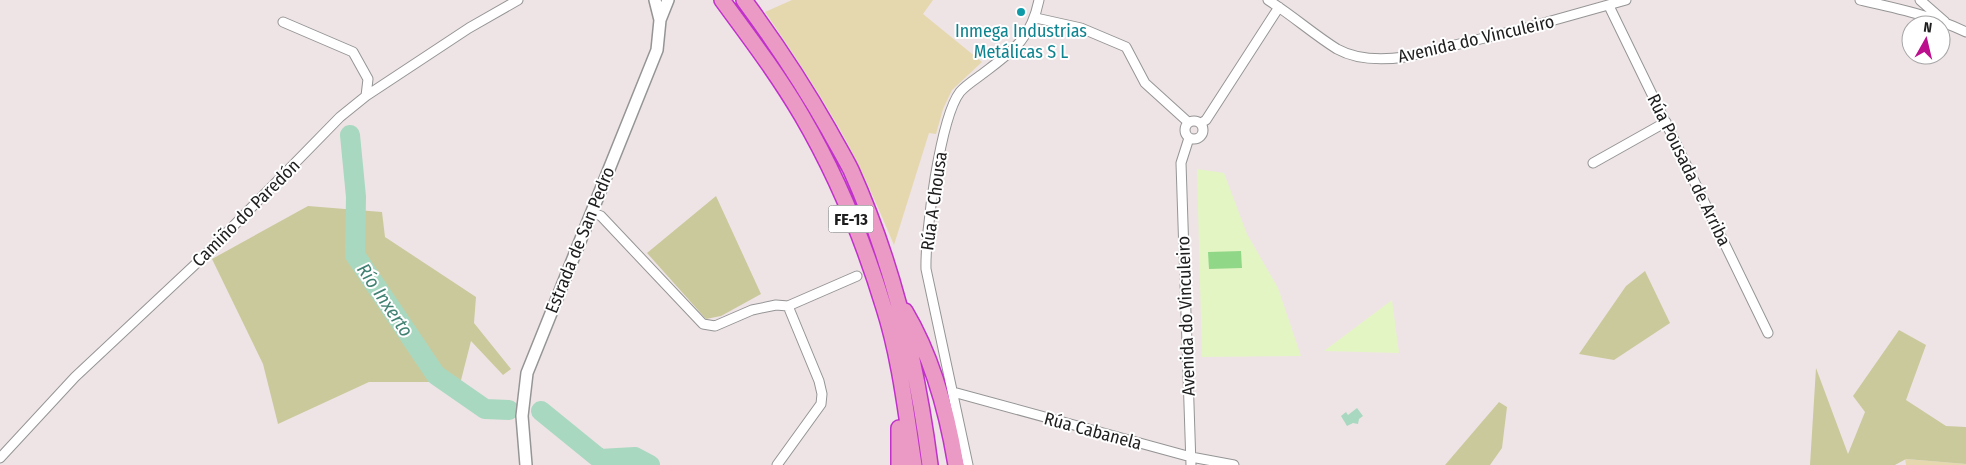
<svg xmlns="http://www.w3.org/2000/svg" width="1966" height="465" font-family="'Fira Sans Condensed',sans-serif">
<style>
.grass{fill:#e5d8ae}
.forest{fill:#cac99c}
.park{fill:#e4f5c4}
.pitch{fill:#91d788}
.water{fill:#a8d8c0}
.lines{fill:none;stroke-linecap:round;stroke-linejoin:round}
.river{stroke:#a8d8c0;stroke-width:20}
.minor-casing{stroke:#959595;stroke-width:11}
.tertiary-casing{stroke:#959595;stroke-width:14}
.trunk-casing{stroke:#c031cc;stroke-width:18}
.minor{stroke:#fff;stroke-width:9}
.tertiary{stroke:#fff;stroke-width:11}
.trunk{stroke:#ea9ac5;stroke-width:15}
.culture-dot{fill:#0f9aa8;stroke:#fff;stroke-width:2}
.labels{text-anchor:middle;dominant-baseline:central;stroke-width:4;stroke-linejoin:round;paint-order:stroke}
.shield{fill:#fff;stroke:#626262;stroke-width:1}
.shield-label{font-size:16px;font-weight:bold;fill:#1e1e1e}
.culture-label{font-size:18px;fill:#0d838f;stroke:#fff}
.street-label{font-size:18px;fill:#1e1e1e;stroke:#fff}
.water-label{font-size:19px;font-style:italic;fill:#418172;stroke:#fff}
</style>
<rect width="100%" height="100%" fill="#eee4e5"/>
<path class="grass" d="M 792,0 L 933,0 L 923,14 L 982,62 L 952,90 L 943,109 L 936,134 L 929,133 L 894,245 C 877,205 860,165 839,128 C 816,88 791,50 765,12 Z
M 1905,459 L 1966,464 L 1966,465 L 1906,465 Z"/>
<path class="forest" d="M 716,196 L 761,294 L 721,316 L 706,319 L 647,253 Z
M 308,206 L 382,212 L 385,237 L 476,297 L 474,323 L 511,369 L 503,375 L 471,341 L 458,392 L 440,382 L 369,382 L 278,424 L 263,364 L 212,259 Z
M 1645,271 L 1670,323 L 1614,360 L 1579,354 L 1626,286 Z
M 1899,330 L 1926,345 L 1906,400 L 1946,426 L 1966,427 L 1966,464 L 1906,459 L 1895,465 L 1810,465 L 1816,368 L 1848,454 L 1865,412 L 1853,396 Z
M 1499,402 L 1507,407 L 1502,448 L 1490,465 L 1445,465 Z"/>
<path class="park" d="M 1197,169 L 1224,173 L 1247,234 L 1278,288 L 1301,356 L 1202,357 Z
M 1392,300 L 1399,353 L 1324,351 Z"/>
<path class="pitch" d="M 1241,251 L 1242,268 L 1209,269 L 1208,252 Z"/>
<path class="water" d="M 1357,408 L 1363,416 L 1359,419 L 1358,424 L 1353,423 L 1347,426 L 1341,416 L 1346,412 L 1348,415 Z"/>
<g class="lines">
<path class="river" d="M 350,135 L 356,197 L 355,255 L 436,375 L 485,409 L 509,410
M 541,411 L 600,459 L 635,457 L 650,465"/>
<g class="minor-casing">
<path id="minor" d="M 1268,0 C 1292,15 1313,34 1337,49 C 1357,60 1384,60 1405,57 L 1526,28 L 1626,0
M 1860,0 C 1896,8 1933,16 1966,32
M 1920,0 L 1945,22
M 1609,6 L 1768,333
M 1036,18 L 1081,28 L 1126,47 L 1145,83 L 1188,122
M 283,22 L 353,52 L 368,79 L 366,96
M1185 130a9 9 0 1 1 18 0a9 9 0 1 1-18 0Z
M 1201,123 L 1206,120 L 1279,7
M 1189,138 L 1181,163 L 1191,465
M 1593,163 L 1666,122
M 591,212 L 601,216 L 703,324 L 715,326 L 752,310 L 776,305 L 788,306 L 819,381 L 822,394 L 821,404 L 777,465
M 788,306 L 857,276
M 953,392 L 1191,457 L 1234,465
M 0,458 L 75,377 L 201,259 L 340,117 L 366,96 L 469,28 L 518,0
M 968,465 L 926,269 C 925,235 940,118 960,92 C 965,86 974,80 981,75 C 1011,52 1031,40 1039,0"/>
</g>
<g class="tertiary-casing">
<path id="tertiary" d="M 655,0 L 660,20
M 526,465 L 522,416 L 527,373 L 657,50 L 660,20 L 668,0"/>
</g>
<g class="trunk-casing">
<path id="trunk" d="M 722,0 C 750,38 778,75 802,116 C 837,176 864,242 884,308 C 900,358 906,413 914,465
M 744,0 C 775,42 803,84 829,130 C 836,143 844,156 851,170 C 893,263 917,364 930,465
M 905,311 C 933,358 947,411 956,465
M 899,428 L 899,465"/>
</g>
<use href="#minor" class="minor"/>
<use href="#tertiary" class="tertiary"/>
<use href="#trunk" class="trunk"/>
</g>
<circle class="culture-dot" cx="1021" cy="12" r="5"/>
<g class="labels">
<rect class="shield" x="828.5" y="205.5" width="45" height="27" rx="4"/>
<g class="shield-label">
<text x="851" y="219">FE-13</text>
</g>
<g class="culture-label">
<text x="1021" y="31">Inmega Industrias<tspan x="1021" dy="21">Metálicas S L</tspan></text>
</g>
<g class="street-label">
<text transform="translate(1476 39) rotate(-13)">Avenida do Vinculeiro</text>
<text transform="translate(1689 170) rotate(64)">Rúa Pousada de Arriba</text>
<text transform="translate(934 201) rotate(-82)">Rúa A Chousa</text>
<text transform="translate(246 213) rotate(-45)">Camiño do Paredón</text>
<text transform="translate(580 240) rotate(-68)">Estrada de San Pedro</text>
<text transform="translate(1186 316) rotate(-92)">Avenida do Vinculeiro</text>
<text transform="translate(1093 431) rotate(15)">Rúa Cabanela</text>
</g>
<g class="water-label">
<text transform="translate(385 300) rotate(56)">Río Inxerto</text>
</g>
</g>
<g transform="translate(1926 40) rotate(8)"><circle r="24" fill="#ffffff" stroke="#a5a5a5"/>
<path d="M0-4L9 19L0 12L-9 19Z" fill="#bc0f8e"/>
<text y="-8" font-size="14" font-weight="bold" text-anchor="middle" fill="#1e1e1e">N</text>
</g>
</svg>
